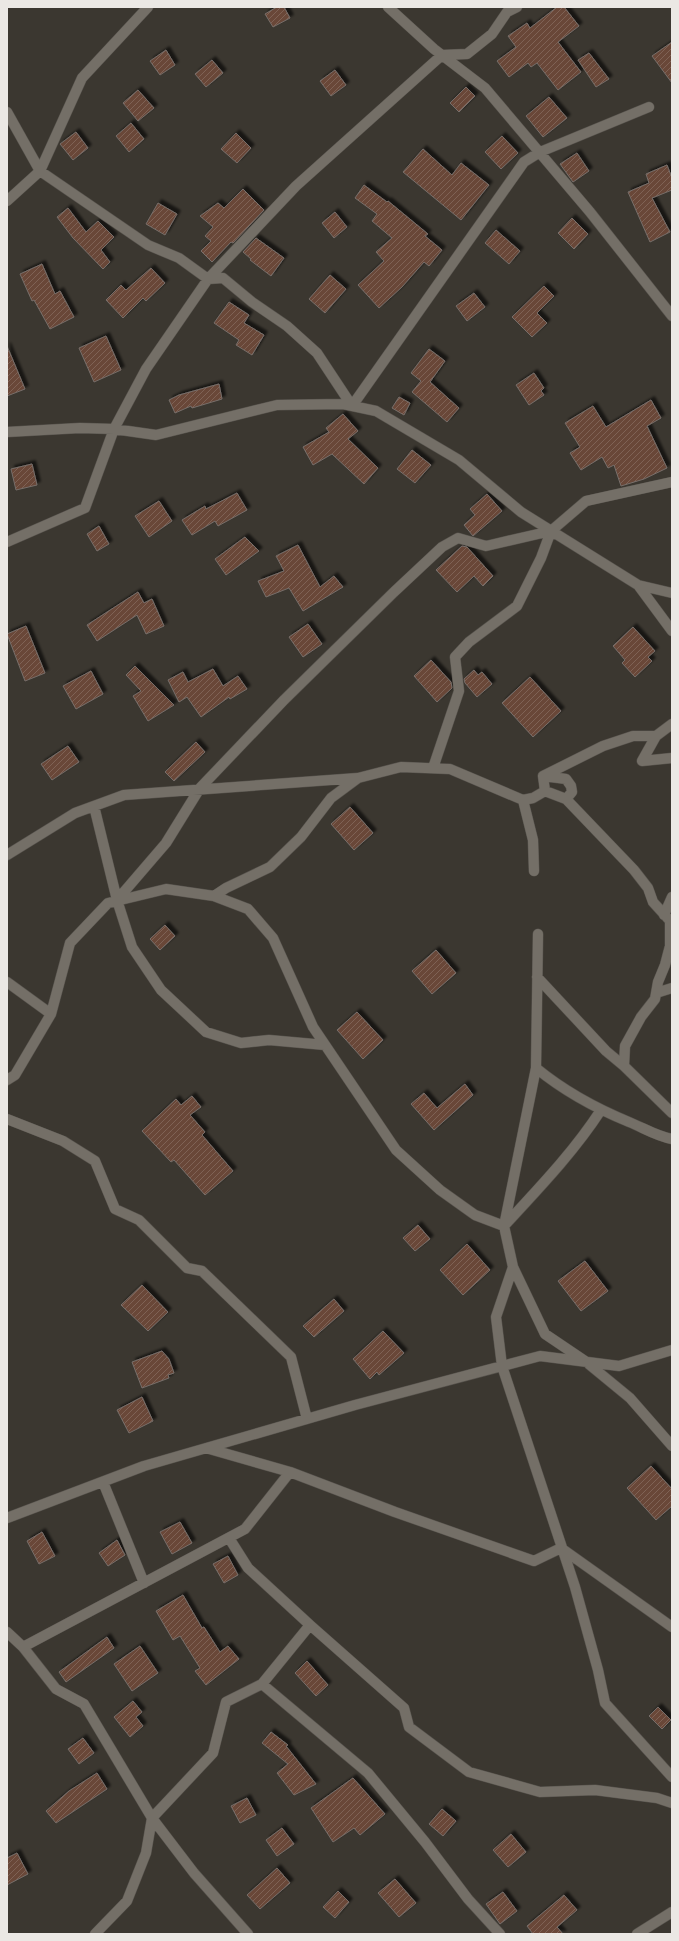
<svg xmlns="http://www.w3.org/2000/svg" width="679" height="1941" font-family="'IBM Plex Serif',serif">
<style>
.building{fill:url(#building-hatch);stroke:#776e6a;filter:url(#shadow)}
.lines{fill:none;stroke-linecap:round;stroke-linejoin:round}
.minor-casing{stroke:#57534d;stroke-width:11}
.minor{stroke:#746f67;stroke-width:10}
</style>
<defs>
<pattern id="building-hatch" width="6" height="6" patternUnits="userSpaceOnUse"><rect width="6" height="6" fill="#694737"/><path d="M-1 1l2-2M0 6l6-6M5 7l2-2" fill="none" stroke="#7f6254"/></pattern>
<filter id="shadow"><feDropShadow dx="3.5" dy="-3.5" stdDeviation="1" flood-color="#0009"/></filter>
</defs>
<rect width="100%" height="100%" fill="#3b3730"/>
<path class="building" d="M 277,7 L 284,7 L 290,18 L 273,27 L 265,14 Z
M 557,7 L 564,7 L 579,26 L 558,42 L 581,72 L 558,90 L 537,63 L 531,67 L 528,63 L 509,77 L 497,61 L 516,47 L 508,36 L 527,23 L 530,28 Z
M 672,42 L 672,83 L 652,56 Z
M 166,50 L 175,65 L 160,75 L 150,61 Z
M 589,53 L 609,79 L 596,87 L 578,60 Z
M 212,60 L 223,73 L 206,87 L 195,74 Z
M 335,70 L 346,85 L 331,96 L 320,81 Z
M 466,87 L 475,96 L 459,112 L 450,103 Z
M 138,90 L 154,108 L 138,121 L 123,103 Z
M 549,97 L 567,118 L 543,137 L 526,116 Z
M 131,123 L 144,139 L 129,152 L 116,136 Z
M 76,132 L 88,148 L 73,160 L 60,144 Z
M 236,133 L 251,148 L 237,163 L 221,149 Z
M 502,136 L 518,153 L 501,169 L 485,152 Z
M 423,149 L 452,175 L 461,163 L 489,185 L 461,220 L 403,172 Z
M 577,153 L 589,171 L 573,182 L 560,164 Z
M 667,165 L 672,178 L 672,190 L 652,198 L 670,232 L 650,242 L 628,192 L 649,183 L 646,174 Z
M 364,185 L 387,202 L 388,201 L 428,234 L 425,236 L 442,250 L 429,266 L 424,262 L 402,287 L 379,308 L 358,285 L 384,261 L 376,252 L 392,238 L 372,221 L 377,214 L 355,198 Z
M 243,189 L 264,210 L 233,243 L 231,242 L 212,262 L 201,251 L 211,241 L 205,236 L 213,227 L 200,216 L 218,203 L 224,208 Z
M 158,203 L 177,214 L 165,235 L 146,224 Z
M 68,208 L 86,232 L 98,221 L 114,237 L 101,250 L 110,262 L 103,269 L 73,238 L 57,217 Z
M 335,212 L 347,227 L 334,238 L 322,223 Z
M 572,218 L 588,234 L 574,249 L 558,233 Z
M 496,230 L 520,251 L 509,264 L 485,243 Z
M 256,238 L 284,258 L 271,276 L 250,260 L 251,259 L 243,252 Z
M 42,264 L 55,294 L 60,291 L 74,317 L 50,329 L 34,300 L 32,301 L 20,274 Z
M 151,268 L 165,283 L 146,301 L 143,298 L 123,318 L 106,300 L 121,285 L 126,290 Z
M 330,275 L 346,289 L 325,313 L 309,299 Z
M 544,286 L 554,296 L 537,313 L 547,323 L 532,337 L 512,317 Z
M 474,293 L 485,307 L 467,321 L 456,306 Z
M 229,302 L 249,315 L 244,323 L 264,335 L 252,355 L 236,345 L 239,340 L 214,323 Z
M 106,336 L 121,370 L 94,382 L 79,348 Z
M 7,346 L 25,389 L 7,396 Z
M 429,349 L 445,361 L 430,382 L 459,408 L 447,422 L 412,392 L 421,381 L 411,373 Z
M 534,373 L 544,388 L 541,391 L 544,395 L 529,405 L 516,385 Z
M 219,384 L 222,399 L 192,408 L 191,406 L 175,413 L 169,400 L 179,395 Z
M 399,397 L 410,403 L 404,415 L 392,408 Z
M 651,400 L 661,418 L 647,426 L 667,468 L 644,479 L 621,486 L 614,465 L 608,468 L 602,457 L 581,470 L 570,453 L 580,447 L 565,423 L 593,406 L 606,427 Z
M 343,414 L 358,431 L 348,439 L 378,468 L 364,484 L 332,454 L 313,465 L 303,447 L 329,432 L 326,428 Z
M 412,450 L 431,465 L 415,483 L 397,469 Z
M 32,464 L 37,485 L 16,490 L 11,469 Z
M 237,493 L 247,510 L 218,526 L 215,521 L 192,535 L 182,520 L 205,506 L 206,509 Z
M 487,494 L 502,511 L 473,536 L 464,525 L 475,515 L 470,509 Z
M 159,501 L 172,521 L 149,537 L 135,516 Z
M 99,526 L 109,544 L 97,551 L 87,534 Z
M 245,537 L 259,551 L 226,575 L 215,559 Z
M 298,545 L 320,587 L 334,576 L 343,587 L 303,611 L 289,588 L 266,597 L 258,581 L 284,571 L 276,556 Z
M 462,546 L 467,547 L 493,576 L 483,586 L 474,576 L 457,592 L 436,570 Z
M 138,592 L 144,603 L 152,599 L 164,626 L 146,634 L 137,615 L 97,641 L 87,625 Z
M 308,624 L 322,644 L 303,657 L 289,637 Z
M 26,626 L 45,673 L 25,681 L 7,634 Z
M 633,627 L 655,651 L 648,657 L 652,661 L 635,677 L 622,663 L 625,660 L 613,646 Z
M 431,660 L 451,682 L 452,688 L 437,702 L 414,676 Z
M 135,666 L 174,705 L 148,721 L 133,696 L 141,691 L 126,675 Z
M 213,669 L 223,686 L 238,676 L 247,689 L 230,699 L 229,697 L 201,717 L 187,697 L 179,702 L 168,680 L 183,672 L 188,682 Z
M 474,670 L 478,675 L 482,672 L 492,684 L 477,697 L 465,683 L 464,679 Z
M 91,671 L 103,694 L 76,709 L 63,686 Z
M 530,677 L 561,711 L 533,737 L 502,703 Z
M 196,742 L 205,752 L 174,781 L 165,772 Z
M 68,746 L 79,762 L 52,780 L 41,764 Z
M 350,807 L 373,833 L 354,850 L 331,824 Z
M 165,925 L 175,936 L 160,950 L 150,939 Z
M 436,950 L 456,973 L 432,994 L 412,971 Z
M 357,1012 L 383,1040 L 363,1059 L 337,1030 Z
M 465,1084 L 473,1095 L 434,1130 L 411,1104 L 424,1093 L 437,1108 Z
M 192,1096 L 201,1107 L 190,1115 L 205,1132 L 202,1135 L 233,1171 L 205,1195 L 174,1160 L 171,1162 L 142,1131 L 176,1099 L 181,1105 Z
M 418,1225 L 430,1239 L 415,1251 L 403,1238 Z
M 467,1244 L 490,1270 L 463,1295 L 440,1270 Z
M 585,1261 L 608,1291 L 581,1311 L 558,1281 Z
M 142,1285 L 168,1312 L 148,1331 L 121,1305 Z
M 334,1299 L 344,1311 L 314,1337 L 303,1326 Z
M 383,1331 L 404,1353 L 379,1375 L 377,1372 L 370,1379 L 353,1359 Z
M 162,1351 L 169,1359 L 174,1373 L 168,1375 L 169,1378 L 142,1388 L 132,1362 Z
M 142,1397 L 153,1421 L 129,1433 L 117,1410 Z
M 651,1466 L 672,1489 L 672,1506 L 656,1520 L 627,1488 Z
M 180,1522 L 192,1543 L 172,1554 L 160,1532 Z
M 42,1532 L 55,1556 L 39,1564 L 27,1541 Z
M 117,1540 L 125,1555 L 108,1566 L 99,1553 Z
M 228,1556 L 238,1575 L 224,1583 L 213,1564 Z
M 183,1595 L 202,1628 L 204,1627 L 220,1652 L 228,1646 L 239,1659 L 206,1685 L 195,1671 L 200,1668 L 180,1636 L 173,1640 L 156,1611 Z
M 107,1637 L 114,1648 L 66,1682 L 59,1672 Z
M 140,1646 L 158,1673 L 132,1691 L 114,1664 Z
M 307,1661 L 328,1685 L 316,1696 L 295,1673 Z
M 133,1701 L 142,1712 L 136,1717 L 143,1726 L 130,1737 L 114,1717 Z
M 658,1707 L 671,1720 L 662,1729 L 649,1716 Z
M 271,1732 L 288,1745 L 286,1746 L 316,1784 L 294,1795 L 277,1773 L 288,1764 L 262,1743 Z
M 83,1738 L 94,1753 L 79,1764 L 68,1749 Z
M 97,1773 L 107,1789 L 56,1823 L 46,1811 L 69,1791 Z
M 353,1778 L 385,1814 L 360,1835 L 354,1828 L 333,1842 L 311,1808 Z
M 247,1798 L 256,1815 L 240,1823 L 231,1806 Z
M 442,1809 L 456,1821 L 443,1836 L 429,1824 Z
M 282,1828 L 294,1844 L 277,1856 L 266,1840 Z
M 511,1834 L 526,1852 L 508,1867 L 493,1850 Z
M 17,1853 L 28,1874 L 7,1885 L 7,1858 Z
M 277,1868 L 290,1883 L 260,1909 L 247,1895 Z
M 395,1879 L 416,1903 L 399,1917 L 378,1893 Z
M 338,1891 L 349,1902 L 335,1918 L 323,1907 Z
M 503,1892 L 517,1911 L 500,1924 L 486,1904 Z
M 564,1895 L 577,1910 L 557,1927 L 563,1934 L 533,1934 L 527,1926 Z"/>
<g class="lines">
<g class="minor-casing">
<path id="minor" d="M 388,7 L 434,49 L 485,88 L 590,212 L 672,316
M 7,112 L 40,171 L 148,245 L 179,258 L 208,279 L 296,186 L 442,55 L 467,54 L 492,34 L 507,12 L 517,7
M 7,201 L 40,171 L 82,78 L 148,7
M 7,432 L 80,428 L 114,429 L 156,435 L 277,405 L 343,404 L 376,411 L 459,460 L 521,512 L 638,585 L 672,593
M 7,542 L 85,508 L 114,429 L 146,369 L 208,279 L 223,278 L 252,302 L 287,326 L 317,353 L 352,406 L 524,162 L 540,152 L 649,107
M 638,585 L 672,631
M 672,724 L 656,736 L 642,761 L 672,758
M 433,768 L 459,691 L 455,657 L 469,642 L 517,606 L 541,558 L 551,531 L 586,501 L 672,482
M 543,776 L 566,779 L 571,786 L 572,792 L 566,799 L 545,791 L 543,776 L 603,746 L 633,736 L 656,736
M 566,799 L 634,870 L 648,888 L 653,902 L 672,923
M 523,800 L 533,840 L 534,871
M 94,806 L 117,900 L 132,947 L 161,990 L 206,1032 L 241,1043 L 269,1040 L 325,1045
M 7,855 L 75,813 L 124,795 L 358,778
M 214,896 L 226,888 L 270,867 L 301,837 L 331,798 L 358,778 L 401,767 L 450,769 L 523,800 L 533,798 L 545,791
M 117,900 L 166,843 L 200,788 L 284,700 L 394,592 L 442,547 L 458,538 L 486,546 L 551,531
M 664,915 L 672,897
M 670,922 L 670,946 L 665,965 L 658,982 L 655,999 L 641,1017 L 625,1046 L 624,1066 L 672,1113
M 538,934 L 536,1068 C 564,1091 595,1108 629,1122 C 644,1128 656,1136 672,1139
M 537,977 L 606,1051 L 624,1066
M 7,982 L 51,1014
M 656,993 L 672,988
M 536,1068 L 504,1226 L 513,1267 L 545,1334 L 585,1361 L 630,1398 L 672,1446
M 7,1080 L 15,1075 L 51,1014 L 70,943 L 108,903 L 166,889 L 214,896 L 248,909 L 273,938 L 313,1027 L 396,1150 L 440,1190 L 475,1215 L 504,1226
M 7,1119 L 63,1141 L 95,1161 L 115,1209 L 139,1220 L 187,1268 L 202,1271 L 291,1357 L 307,1419
M 504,1226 C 538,1189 573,1153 601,1110
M 513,1267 L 496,1317 L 502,1366 L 575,1587 L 598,1670 L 605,1703 L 672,1777
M 206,1448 L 290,1472 L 395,1512 L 534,1561 L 561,1548 L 672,1627
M 103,1482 L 144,1583
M 7,1518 L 144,1466 L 355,1405 L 540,1356 L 619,1366 L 672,1350
M 310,1625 L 404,1708 L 409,1727 L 469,1772 L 540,1792 L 595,1790 L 657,1798 L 672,1803
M 7,1632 L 23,1647 L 245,1529 L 290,1472
M 23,1647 L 56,1689 L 84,1704 L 152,1818 L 213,1753 L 226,1702 L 262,1684 L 310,1625 L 248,1568 L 229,1538
M 262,1684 L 368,1773 L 425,1842 L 468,1899 L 500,1934
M 152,1818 L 194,1873 L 248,1934
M 95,1934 L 127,1901 L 146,1853 L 152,1818
M 637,1934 L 672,1912"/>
</g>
<use href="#minor" class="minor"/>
</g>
<rect width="679" height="1941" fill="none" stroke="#ebe8e4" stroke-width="16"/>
</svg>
